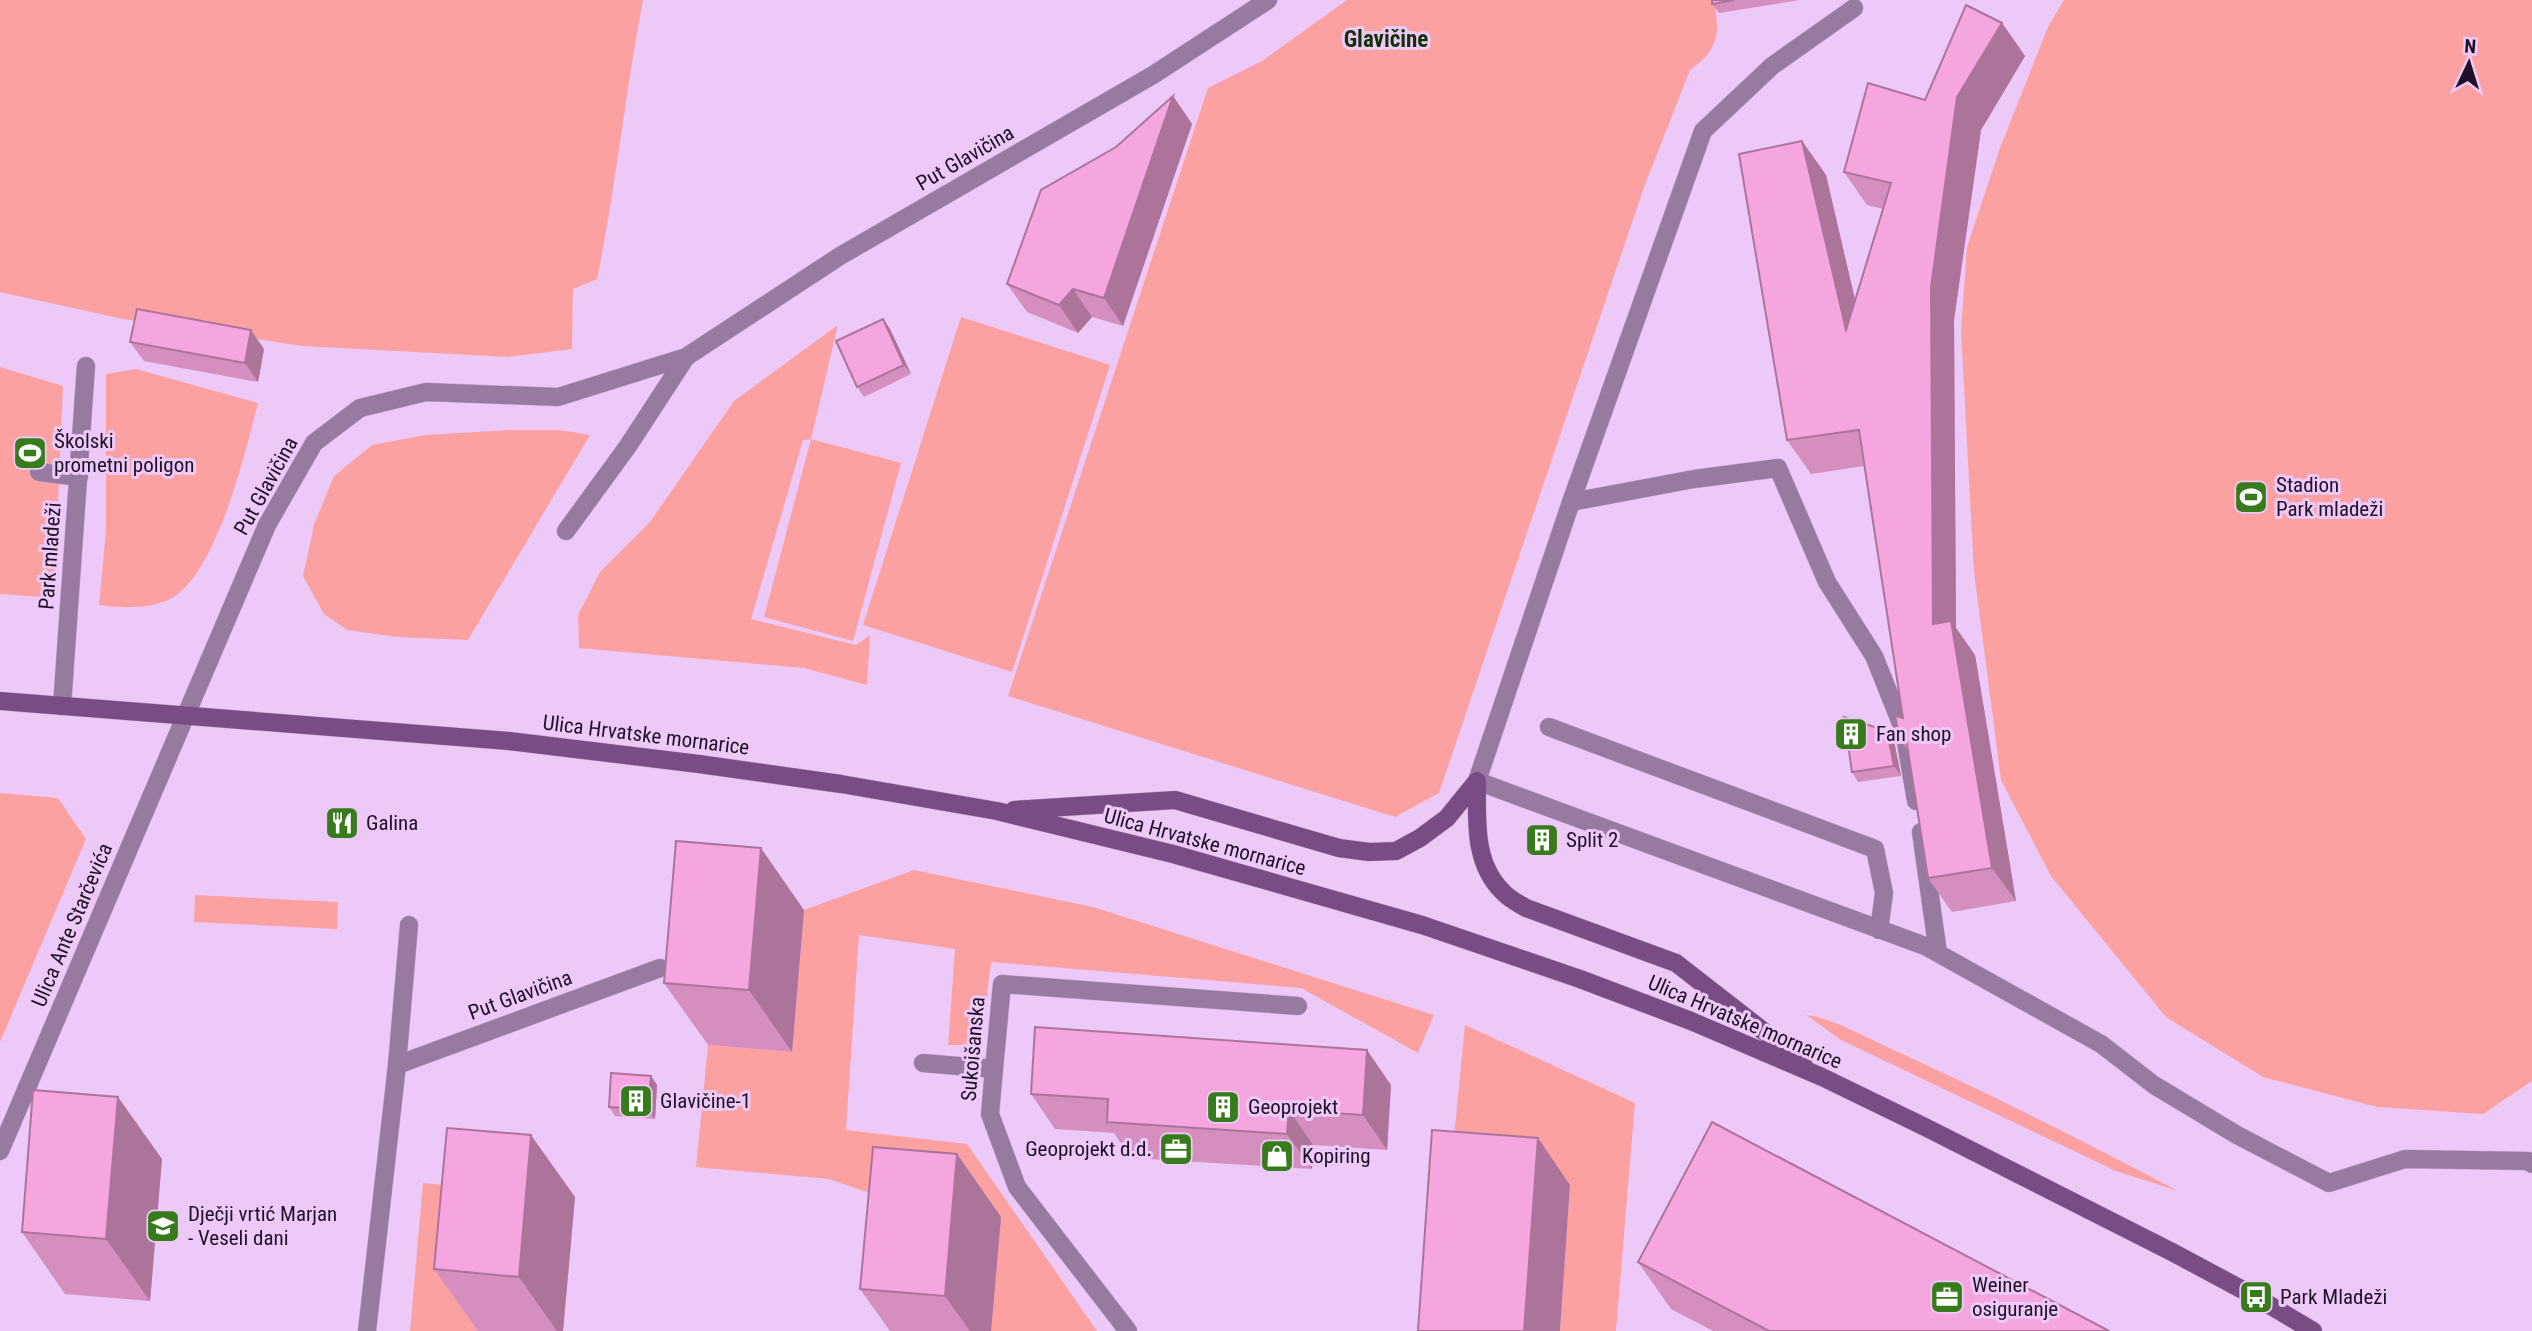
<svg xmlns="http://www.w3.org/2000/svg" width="2532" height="1331" font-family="'Roboto Condensed',sans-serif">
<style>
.green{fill:#fca1a2}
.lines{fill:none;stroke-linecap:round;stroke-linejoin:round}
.service-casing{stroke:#c8a8d2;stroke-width:19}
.minor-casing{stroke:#c8a8d2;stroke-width:19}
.secondary-casing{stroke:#c8a8d2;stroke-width:19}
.service{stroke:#987aa1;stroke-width:18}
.minor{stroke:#987aa1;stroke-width:18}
.secondary{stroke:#784d85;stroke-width:18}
.wall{fill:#d48fbf}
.shaded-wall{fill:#ac749b}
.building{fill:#f6a6de;stroke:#ac749b;stroke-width:2}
.labels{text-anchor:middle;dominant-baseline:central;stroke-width:6;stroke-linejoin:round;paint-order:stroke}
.street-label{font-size:21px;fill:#201025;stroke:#edc9f8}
.poi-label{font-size:21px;fill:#201025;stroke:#edc9f8;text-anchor:start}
.neighbourhood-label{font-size:23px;font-weight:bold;fill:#123205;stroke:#edc9f8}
</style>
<rect width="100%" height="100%" fill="#edc9f8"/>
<path class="green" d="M 0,0 L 643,0 C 625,93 616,187 597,279 L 573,289 L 572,349 L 508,357 L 302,346 L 123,319 L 0,292 Z
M 1347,0 L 1713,0 C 1721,32 1719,50 1690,70 L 1643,190 L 1439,793 L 1395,817 L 1008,696 L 1208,88 L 1262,61 Z
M 2064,0 L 2532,0 L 2532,1081 L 2483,1114 L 2377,1107 L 2263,1077 L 2166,1017 L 2051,876 L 2001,780 L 1974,572 L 1961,331 L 1967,247 L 2000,148 L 2048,27 Z
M 961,317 L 1110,365 L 1012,672 L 863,625 Z
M 838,325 L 811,439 L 901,463 L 853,641 L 764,617 L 811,439 L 803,440 L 751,619 L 856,645 L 870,635 L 867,685 L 804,668 L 579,648 L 578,615 L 600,572 L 650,522 L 734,401 Z
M 0,367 L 63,386 L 54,598 L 0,594 Z
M 136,369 L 258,403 C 246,451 215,580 168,600 C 148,609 120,608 99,605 L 106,530 L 106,374 Z
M 511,430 L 559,430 L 590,435 L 468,640 L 397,637 L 347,630 L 324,614 L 303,576 L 314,525 L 334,476 L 372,445 L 425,435 Z
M 0,793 L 58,798 L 86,839 L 0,1042 Z
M 914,870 L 1093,907 L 1434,1015 L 1418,1053 L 1301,988 L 991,962 L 981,1045 L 948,1045 L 955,949 L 859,935 L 846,1130 L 967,1144 L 1097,1331 L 991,1331 L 916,1209 L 829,1179 L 696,1167 L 708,1045 L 792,1052 L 804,910 Z
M 195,895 L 338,902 L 337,929 L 194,922 Z
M 1806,1015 C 1831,1017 1875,1042 1900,1053 C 1994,1096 2086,1142 2178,1191 L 2116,1171 L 1841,1040 Z
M 1465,1025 L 1635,1103 L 1616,1331 L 1560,1331 L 1570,1185 L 1450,1178 Z
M 423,1183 L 490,1190 L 478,1331 L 410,1331 Z"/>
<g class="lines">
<g class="service-casing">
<path id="service" d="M 39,472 L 79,477
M 1571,502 L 1694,479 L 1778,468 L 1827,582 L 1874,656 L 1904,731 L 1916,801
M 566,531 L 628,446 L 686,357
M 62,706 L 86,366
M 1549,727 L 1875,849 L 1884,893 L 1879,930
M 1477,781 L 1925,946 L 2101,1044 L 2154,1085 L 2237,1135 L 2329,1183 L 2405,1159 L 2528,1161 L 2532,1164
M 1921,832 L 1938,953
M 923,1063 L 994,1069 L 1002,984 L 1298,1006
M 397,1065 L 660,968"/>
</g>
<g class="minor-casing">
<path id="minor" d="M 1477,781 L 1571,502 L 1703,131 L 1772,66 L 1854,8
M 994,1069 L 990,1114 L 1017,1187 L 1128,1331
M 0,1151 L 267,525 L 314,443 L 360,408 L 426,392 L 558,397 L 686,357 L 840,256 L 1153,75 L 1268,0
M 367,1331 L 397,1065 L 409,925"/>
</g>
<g class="secondary-casing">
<path id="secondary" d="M 0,701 L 509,741 L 699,764 L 841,784 L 997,811 L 1173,854 L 1422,925 L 1580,979 L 1691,1021 L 1822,1077 L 1927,1128 L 2172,1252 L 2256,1297 L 2313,1331
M 1477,781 C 1477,819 1473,863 1503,892 C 1509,899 1518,903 1526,908 L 1676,963 L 1803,1062
M 1014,810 L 1175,800 L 1339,848 L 1369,852 L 1396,851 L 1420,838 L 1447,818 L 1477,781"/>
</g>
<use href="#service" class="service"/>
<use href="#minor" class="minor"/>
<use href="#secondary" class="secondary"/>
</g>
<path class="wall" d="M 1712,0 L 1800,0 L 1719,13 L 1712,4 Z
M 2002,23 L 2025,56 L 1981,130 L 1954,320 L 1956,628 L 1975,655 L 2016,901 L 1952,912 L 1928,878 L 1908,751 L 1900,739 L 1903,718 L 1864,466 L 1811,474 L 1787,440 L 1802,141 L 1826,175 L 1855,301 L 1883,209 L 1867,205 L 1844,172 L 1925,100 Z
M 1173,96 L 1192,124 L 1123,326 L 1092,317 L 1078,333 L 1027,312 L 1007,284 L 1116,147 Z
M 883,319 L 890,329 L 911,374 L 864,397 L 857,387 Z
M 130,342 L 264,349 L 258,382 L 144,361 Z
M 1894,741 L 1901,776 L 1858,782 L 1852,772 Z
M 804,910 L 792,1052 L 708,1045 L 664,983 Z
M 657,1085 L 655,1119 L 615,1116 L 609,1107 Z
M 1391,1085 L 1387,1150 L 1313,1145 L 1312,1169 L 1131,1158 L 1114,1133 L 1055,1129 L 1031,1094 Z
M 957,1154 L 1001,1217 L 991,1331 L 890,1331 L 860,1289 Z
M 162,1159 L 150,1301 L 65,1294 L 22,1232 Z
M 575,1197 L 563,1331 L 478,1331 L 434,1269 Z
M 1638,1262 L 2109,1331 L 1713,1331 L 1671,1309 Z"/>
<path class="shaded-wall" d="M 2002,23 L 2025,56 L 1981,130 L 1954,320 L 1956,628 L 1975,655 L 2016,901 L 1992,868 L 1933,624 L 1931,287 L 1957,97 Z
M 1173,96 L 1192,124 L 1123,326 L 1104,298 Z
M 1802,141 L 1826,175 L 1870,364 L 1846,330 Z
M 1073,289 L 1092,317 L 1078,333 L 1059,305 Z
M 883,319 L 890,329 L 911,374 L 904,365 Z
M 251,330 L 264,349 L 258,382 L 245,363 Z
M 1887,731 L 1894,741 L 1901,776 L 1894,766 Z
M 761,848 L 804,910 L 792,1052 L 749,990 Z
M 1367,1050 L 1391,1085 L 1387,1150 L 1363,1115 Z
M 651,1076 L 657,1085 L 655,1119 L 648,1109 Z
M 118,1097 L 162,1159 L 150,1301 L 106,1239 Z
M 1289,1110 L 1313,1145 L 1312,1169 L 1287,1134 Z
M 531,1135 L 575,1197 L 563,1331 L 557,1331 L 519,1277 Z
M 1538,1138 L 1570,1185 L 1560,1331 L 1524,1331 Z
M 957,1154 L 1001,1217 L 991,1331 L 970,1331 L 945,1296 Z"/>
<path class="building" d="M 1712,0 L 1734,0 L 1712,4 Z
M 1966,5 L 2002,23 L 1957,97 L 1931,287 L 1933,624 L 1951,621 L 1992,868 L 1928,878 L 1906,738 L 1900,739 L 1895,716 L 1903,718 L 1859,430 L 1787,440 L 1739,154 L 1802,141 L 1846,330 L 1891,183 L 1844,172 L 1868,83 L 1925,100 Z
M 1173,96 L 1104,298 L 1073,289 L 1059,305 L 1007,284 L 1041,190 L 1116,147 Z
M 137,309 L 251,330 L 245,363 L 130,342 Z
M 883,319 L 904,365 L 857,387 L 836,341 Z
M 1844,717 L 1887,731 L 1894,766 L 1852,772 Z
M 676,841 L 761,848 L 749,990 L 664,983 Z
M 1035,1027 L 1367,1050 L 1363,1115 L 1289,1110 L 1287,1134 L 1107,1122 L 1108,1099 L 1031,1094 Z
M 611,1073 L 651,1076 L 648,1109 L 609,1107 Z
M 33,1090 L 118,1097 L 106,1239 L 22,1232 Z
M 1712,1122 L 2109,1331 L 1769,1331 L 1638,1262 Z
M 447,1128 L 531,1135 L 519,1277 L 434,1269 Z
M 1432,1130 L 1538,1138 L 1524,1331 L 1418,1331 Z
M 873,1147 L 957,1154 L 945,1296 L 860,1289 Z"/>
<defs>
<g id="stadium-square" transform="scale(1.75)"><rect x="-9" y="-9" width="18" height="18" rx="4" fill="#377b1c" stroke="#edc9f8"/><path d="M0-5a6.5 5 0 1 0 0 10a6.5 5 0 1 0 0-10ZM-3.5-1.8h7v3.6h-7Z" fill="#fff"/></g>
<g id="building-square" transform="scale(1.75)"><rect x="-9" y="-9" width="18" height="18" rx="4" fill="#377b1c" stroke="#edc9f8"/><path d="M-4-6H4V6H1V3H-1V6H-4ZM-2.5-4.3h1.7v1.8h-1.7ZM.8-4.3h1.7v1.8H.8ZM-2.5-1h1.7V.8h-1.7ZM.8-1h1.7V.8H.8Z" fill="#fff"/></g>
<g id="restaurant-square" transform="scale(1.75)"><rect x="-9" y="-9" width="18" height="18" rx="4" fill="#377b1c" stroke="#edc9f8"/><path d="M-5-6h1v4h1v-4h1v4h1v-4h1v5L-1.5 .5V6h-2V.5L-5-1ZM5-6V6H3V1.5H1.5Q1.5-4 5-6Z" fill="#fff"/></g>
<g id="office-square" transform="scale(1.75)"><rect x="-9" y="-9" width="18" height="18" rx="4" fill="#377b1c" stroke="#edc9f8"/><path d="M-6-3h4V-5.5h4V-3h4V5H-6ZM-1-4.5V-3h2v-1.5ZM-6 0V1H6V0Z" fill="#fff"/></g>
<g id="shop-square" transform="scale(1.75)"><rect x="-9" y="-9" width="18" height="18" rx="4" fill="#377b1c" stroke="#edc9f8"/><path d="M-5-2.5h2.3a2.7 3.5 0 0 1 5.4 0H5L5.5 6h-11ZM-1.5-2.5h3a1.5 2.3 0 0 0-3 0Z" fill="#fff"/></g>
<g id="school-square" transform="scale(1.75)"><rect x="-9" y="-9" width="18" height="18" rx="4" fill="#377b1c" stroke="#edc9f8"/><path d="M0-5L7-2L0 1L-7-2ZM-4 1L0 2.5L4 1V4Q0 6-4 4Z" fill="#fff"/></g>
<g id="bus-square" transform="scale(1.75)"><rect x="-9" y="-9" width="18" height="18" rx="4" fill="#377b1c" stroke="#edc9f8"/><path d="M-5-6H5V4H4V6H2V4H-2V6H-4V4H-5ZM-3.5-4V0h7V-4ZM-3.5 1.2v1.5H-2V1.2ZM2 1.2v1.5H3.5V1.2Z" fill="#fff"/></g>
</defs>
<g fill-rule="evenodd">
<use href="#stadium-square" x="30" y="453"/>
<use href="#stadium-square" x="2251" y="497"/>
<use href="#building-square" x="1851" y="734"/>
<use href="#restaurant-square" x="342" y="823"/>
<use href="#building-square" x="1542" y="840"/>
<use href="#building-square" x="636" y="1101"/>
<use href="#building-square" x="1223" y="1107"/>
<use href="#office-square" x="1176" y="1149"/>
<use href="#shop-square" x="1277" y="1156"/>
<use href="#school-square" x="163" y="1226"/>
<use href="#office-square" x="1947" y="1297"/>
<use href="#bus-square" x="2256" y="1297"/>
</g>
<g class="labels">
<g class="street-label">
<text transform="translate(965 158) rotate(-30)">Put Glavičina</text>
<text transform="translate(266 486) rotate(-61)">Put Glavičina</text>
<text transform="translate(50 556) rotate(-86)">Park mladeži</text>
<text transform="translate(646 735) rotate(7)">Ulica Hrvatske mornarice</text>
<text transform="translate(1205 842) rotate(15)">Ulica Hrvatske mornarice</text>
<text transform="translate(72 925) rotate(-67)">Ulica Ante Starčevića</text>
<text transform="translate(520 995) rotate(-20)">Put Glavičina</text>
<text transform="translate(1745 1022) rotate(23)">Ulica Hrvatske mornarice</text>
<text transform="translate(973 1049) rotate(-85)">Sukoišanska</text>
</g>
<g class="poi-label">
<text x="54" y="441">Školski<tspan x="54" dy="24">prometni poligon</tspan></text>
<text x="2276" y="485">Stadion<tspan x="2276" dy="24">Park mladeži</tspan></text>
<text x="1876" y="734">Fan shop</text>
<text x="366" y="823">Galina</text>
<text x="1566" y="840">Split 2</text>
<text x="660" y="1101">Glavičine-1</text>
<text x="1248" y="1107">Geoprojekt</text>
<text x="1152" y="1149" text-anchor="end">Geoprojekt d.d.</text>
<text x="1302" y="1156">Kopiring</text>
<text x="188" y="1214">Dječji vrtić Marjan<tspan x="188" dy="24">- Veseli dani</tspan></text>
<text x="1972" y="1285">Weiner<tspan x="1972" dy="24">osiguranje</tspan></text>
<text x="2280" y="1297">Park Mladeži</text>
</g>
<g class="neighbourhood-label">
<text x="1386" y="39">Glavičine</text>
</g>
</g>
<g transform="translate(2469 63) rotate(4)" stroke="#edc9f8" stroke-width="5" paint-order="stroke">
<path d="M0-5L12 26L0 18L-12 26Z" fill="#201025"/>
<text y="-10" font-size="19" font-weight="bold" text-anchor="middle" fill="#201025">N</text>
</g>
</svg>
